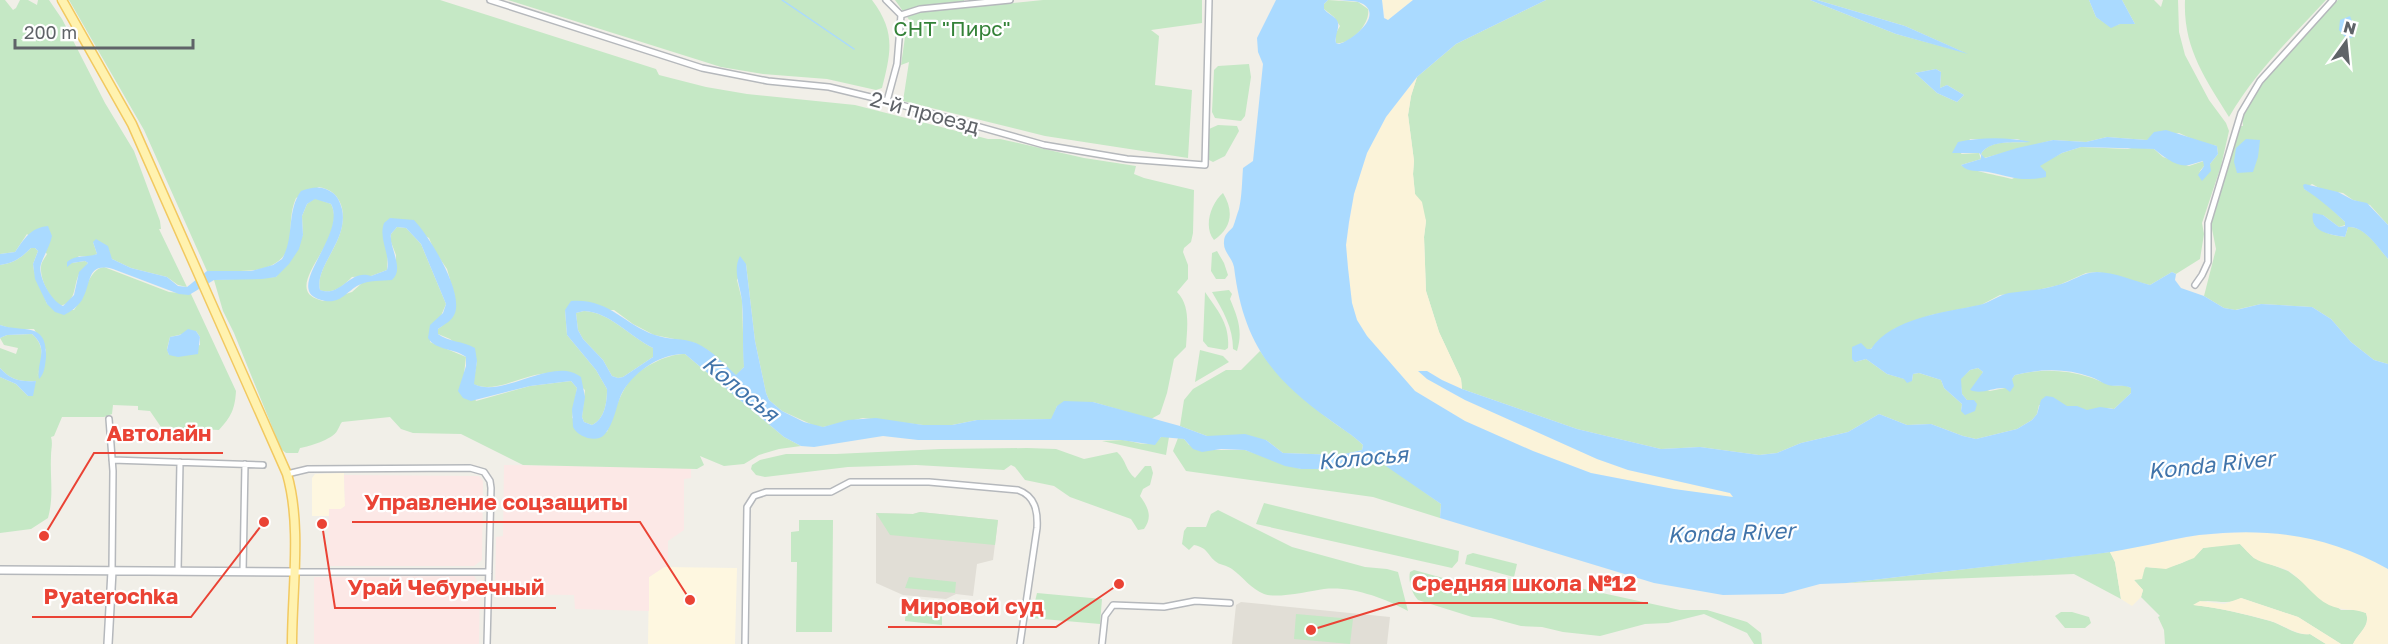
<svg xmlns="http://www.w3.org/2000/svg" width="2388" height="644" font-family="'Golos Text',sans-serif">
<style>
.commercial{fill:#fef7e0}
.education{fill:#e1ded6}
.medical{fill:#fce8e6}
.green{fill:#c5e8c5;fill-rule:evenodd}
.sand{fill:#fbf3d9}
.water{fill:#aadaff;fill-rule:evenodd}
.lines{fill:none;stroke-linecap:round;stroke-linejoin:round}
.stream{stroke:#aadaff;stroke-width:1.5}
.minor-casing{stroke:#b5b8bc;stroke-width:8}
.tertiary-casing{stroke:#b5b8bc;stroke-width:10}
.primary-casing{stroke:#f2c960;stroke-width:11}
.minor{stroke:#fff;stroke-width:5}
.tertiary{stroke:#fff;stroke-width:7}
.primary{stroke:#fff2af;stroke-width:8}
.labels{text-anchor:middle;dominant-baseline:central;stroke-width:4.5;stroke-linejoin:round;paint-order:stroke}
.park-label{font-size:21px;fill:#348238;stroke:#fff}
.street-label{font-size:21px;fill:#5f6368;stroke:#fff}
.water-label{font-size:22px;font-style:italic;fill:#4174aa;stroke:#fff}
.leader{fill:none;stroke:#ea4335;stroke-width:2}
.callout-dot{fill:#ea4335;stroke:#fff;stroke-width:2}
.callout-label{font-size:22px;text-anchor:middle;font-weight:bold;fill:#ea4335;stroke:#fff;stroke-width:4.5;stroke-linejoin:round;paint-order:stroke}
</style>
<rect width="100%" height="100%" fill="#f1efe8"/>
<path class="commercial" d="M 344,473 L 345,506 L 341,509 L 329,509 L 329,516 L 312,516 L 312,478 L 315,474 Z
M 664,567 L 737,568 L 735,644 L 648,644 L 649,577 Z"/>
<path class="education" d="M 920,512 L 998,520 L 993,560 L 977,564 L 973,596 L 956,594 L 946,599 L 903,595 L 876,583 L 876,513 L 913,514 Z
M 1241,602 L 1390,617 L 1387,644 L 1232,644 L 1236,605 Z"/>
<path class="medical" d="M 504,465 L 691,468 L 691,478 L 684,479 L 684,530 L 668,541 L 668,567 L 664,567 L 649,577 L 649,611 L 575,609 L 574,595 L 495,594 L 496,537 L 503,536 Z
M 344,475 L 479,476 L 483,481 L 482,560 L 474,566 L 328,566 L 329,509 L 341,509 L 345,506 Z
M 474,576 L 480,585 L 479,644 L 314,644 L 314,577 Z"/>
<path class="green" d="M 0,0 L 5,0 L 13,10 L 16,8 L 20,0 L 28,0 L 37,5 L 38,0 L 49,0 L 62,19 L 105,103 L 134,151 L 160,221 L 161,229 L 159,229 L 187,287 L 178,285 L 167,277 L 131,268 L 112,259 L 93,242 L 97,254 L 90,257 L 79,256 L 72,263 L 85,261 L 88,263 C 86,267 81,270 79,274 C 73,286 77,302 60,306 C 50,299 40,280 41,267 C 41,262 45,258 47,254 L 27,234 L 15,252 L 0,254 Z
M 69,0 L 440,0 L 656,69 L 659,75 L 706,87 L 747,94 L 855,105 L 988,139 L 1000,139 L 1084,158 L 1136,166 L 1134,174 L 1144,178 L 1194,190 L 1193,233 L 1191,242 L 1184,248 L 1183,252 L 1188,265 L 1188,279 L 1177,292 C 1191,306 1187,328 1186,347 L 1174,359 L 1167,393 L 1160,414 L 1151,419 L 1093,402 L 1057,406 L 1052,419 L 977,420 L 952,425 L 923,425 L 863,418 L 823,427 L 815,426 L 782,411 L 769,400 L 766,393 L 755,341 L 746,264 L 737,280 L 742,300 L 744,367 L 736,376 L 709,351 L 695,343 L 654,335 L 633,324 L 614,310 L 565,310 L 567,335 L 596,370 L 607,389 C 607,402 605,419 592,425 L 584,422 L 582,417 L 585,390 L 564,371 C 555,372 545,373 535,375 C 517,379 491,393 473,384 L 477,361 L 450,339 L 438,334 L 438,329 L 442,326 L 455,297 L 447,269 L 434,250 L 429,238 L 390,218 L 387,270 L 371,276 L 352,277 C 343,286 333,295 320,290 C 314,266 349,241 342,208 C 339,196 331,189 319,187 L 296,198 C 290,212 291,225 290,240 C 284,279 235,270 207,271 L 144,130 Z
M 508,0 L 872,0 C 896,32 891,52 882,88 L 876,90 L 827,79 L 763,74 L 721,67 Z
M 895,0 L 964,0 L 965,8 L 1043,0 L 1202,0 L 1202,23 L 1151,30 L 1159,36 L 1155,85 L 1192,90 L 1188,158 L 1045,136 L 903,101 L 909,62 L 901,65 L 907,23 L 910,21 Z
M 1328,0 L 1358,2 L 1368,9 C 1371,23 1351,45 1336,43 L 1336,33 L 1340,26 L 1334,17 L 1324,9 L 1324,4 Z
M 1546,0 L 1810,0 L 1896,34 L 1963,52 L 1905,26 L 1817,0 L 2089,0 L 2096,17 L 2111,27 L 2120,24 L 2135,24 L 2122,0 L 2154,0 L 2161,7 L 2163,0 L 2178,0 L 2179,32 L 2185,55 L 2209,100 L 2226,123 L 2229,131 L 2221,166 L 2202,223 L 2204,234 L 2200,259 L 2176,274 L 2172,272 L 2150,285 L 2098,272 L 2086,273 L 2059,285 L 2029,292 L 2000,295 L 1981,305 L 1931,315 L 1894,329 L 1855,362 L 1866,359 L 1887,374 L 1912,381 L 1913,374 L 1919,373 L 1941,380 L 1944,388 L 1962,404 L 1961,411 L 1967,400 L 1962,394 L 1960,379 L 1970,370 L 1978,368 L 1983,372 L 1975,386 L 1990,391 L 2005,388 L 2015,375 C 2040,369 2064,369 2089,377 C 2102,381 2110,388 2125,385 L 2131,388 L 2131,393 L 2114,409 C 2104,406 2094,411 2085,410 C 2068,406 2057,404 2039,405 L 2037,414 L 2032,420 L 2017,429 L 1976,439 L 1963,436 L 1931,424 L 1907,425 L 1879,414 L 1848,432 L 1801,443 L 1777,453 L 1759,455 L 1700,447 L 1661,449 L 1577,429 L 1462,389 L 1461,379 L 1439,332 L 1426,291 L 1424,237 L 1426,221 L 1415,194 L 1413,174 L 1414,161 L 1408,115 L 1411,96 L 1417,77 L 1456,44 ZM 1936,69 L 1941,72 L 1940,88 L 1947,85 L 1964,95 L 1957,102 L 1937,93 L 1915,73 ZM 2179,133 L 2199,142 L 2217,146 L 2218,154 L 2210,164 L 2199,172 L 2204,166 L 2204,161 L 2189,166 L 2163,157 L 2154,149 L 2135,147 L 2128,149 L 2081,147 L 2062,153 L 2012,179 C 2001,176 1967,170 1961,165 L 1981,159 L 1979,153 L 1961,154 L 1970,139 L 2017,139 L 2027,142 C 2012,143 1990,139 1981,154 L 1984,158 L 2053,140 L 2086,142 L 2107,137 L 2147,140 Z
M 2185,0 L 2326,0 C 2291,38 2256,71 2229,117 C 2205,78 2183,48 2185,0 Z
M 2338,0 L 2388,0 L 2388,225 L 2370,205 L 2353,200 L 2343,193 L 2323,190 L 2312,184 L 2304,189 L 2319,197 L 2345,222 L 2345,225 L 2339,227 L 2323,215 L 2314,224 C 2325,234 2331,235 2345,237 L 2348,227 C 2365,226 2378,247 2388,259 L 2388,364 L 2374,360 L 2351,342 L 2331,319 L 2312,307 L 2261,304 L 2235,310 L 2224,308 L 2204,296 L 2216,249 L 2211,224 L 2237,126 L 2243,126 C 2243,124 2242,118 2242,116 C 2246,91 2317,21 2338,0 Z
M 1249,64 L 1251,77 L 1245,116 L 1241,121 L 1215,118 L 1212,112 L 1214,70 L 1218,66 Z
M 1218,125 L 1237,126 L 1239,131 L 1225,156 L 1213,162 L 1209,160 L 1209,129 Z
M 1223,193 C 1234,211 1232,228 1214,240 C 1203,227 1211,203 1223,193 Z
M 315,198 L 331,204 C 346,233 301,270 307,290 C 309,297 317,299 323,301 L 352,292 L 362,283 L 396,273 L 396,255 L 391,242 L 391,234 L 397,227 L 406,228 L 421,244 L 446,304 L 430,342 L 466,357 L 464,374 L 476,401 L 530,386 L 571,381 L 577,388 L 572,418 L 607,432 C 613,416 618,398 628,383 C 637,369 668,353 685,354 L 784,437 L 801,446 L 779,449 L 759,455 L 744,464 L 724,466 L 700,456 L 704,465 L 697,469 L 523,465 L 461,434 L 413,433 L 401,429 L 390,417 L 342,422 C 340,424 339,428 337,431 C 333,439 308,447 300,448 L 298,453 L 286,453 L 281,449 L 234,333 L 223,311 L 214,280 L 276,277 L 303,235 L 302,216 L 307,204 Z
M 31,248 L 35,248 L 38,251 L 33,264 L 34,271 L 47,304 L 74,310 C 85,296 88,269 104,267 L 169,292 L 191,294 L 236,391 C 235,409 231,417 219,430 L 161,427 L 150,411 L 138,410 L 138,406 L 113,405 L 112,414 L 104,417 L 62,417 L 54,436 L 51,437 C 53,444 51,449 51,456 C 50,479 54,496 48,518 L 31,529 L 0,533 L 0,377 L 16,384 L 28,396 L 36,381 C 20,382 11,380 0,368 L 0,348 L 16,354 L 18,348 L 4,345 L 0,338 L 7,335 L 32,334 C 46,346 42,361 37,377 L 46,350 L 34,329 L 13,329 L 0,325 L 0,265 C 14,263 21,258 31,248 ZM 196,331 L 200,337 L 200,345 L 169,355 L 167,349 L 170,337 Z
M 1217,251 L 1224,263 L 1228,275 L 1225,279 L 1216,279 L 1211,271 L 1212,253 Z
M 1229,290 L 1232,294 L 1230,299 C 1238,318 1243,331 1237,351 L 1233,349 C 1233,327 1223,311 1212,292 Z
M 1205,292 C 1218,311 1230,324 1228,348 L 1225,350 L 1208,347 L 1203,341 Z
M 584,311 C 610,312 630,337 653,348 L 653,357 L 623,377 L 618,378 L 612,376 L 603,360 L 583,339 L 578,330 L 576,313 Z
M 1200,350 L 1223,356 L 1229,362 L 1195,382 Z
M 1260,351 C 1279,378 1304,400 1330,420 C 1341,428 1353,435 1363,445 L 1362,450 L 1340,455 L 1283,453 L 1266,440 L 1207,436 L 1180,426 L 1184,400 L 1193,389 L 1226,370 L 1241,370 Z
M 1161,437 L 1169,437 L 1166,455 L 1102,441 C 1109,441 1116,440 1123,440 C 1137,442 1150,449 1161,437 Z
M 1178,438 L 1184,439 L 1189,445 L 1213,450 L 1245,450 L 1301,469 L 1344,469 L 1381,461 L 1441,504 L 1440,518 L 1373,497 L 1186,471 L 1173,451 Z
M 1027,448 L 1056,449 L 1084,459 L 1117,452 C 1127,461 1125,470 1135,478 L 1145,466 L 1151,466 L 1153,473 L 1150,485 L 1143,489 L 1140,496 C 1148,507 1153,517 1144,529 L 1138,530 L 1131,519 L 1070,497 L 1054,486 L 1025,480 L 1015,467 L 1011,465 L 1004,470 L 916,465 L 848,467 L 765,477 L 756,475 L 751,469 L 752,465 L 760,460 L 786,454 L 836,454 L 941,449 Z
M 1264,503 L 1459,551 L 1458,561 L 1452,568 L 1256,524 Z
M 1218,510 L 1292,547 L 1365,567 L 1387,569 L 1398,572 L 1408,611 C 1384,598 1352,586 1324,589 C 1310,591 1276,599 1264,594 C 1251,589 1243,577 1232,569 C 1227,565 1219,565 1215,561 C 1206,553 1208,548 1194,545 L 1189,550 L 1182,544 L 1184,531 L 1187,527 L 1206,527 L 1211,514 Z
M 920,512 L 998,520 L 995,545 L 890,535 L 876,513 L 913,514 Z
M 799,520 L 833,520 L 832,632 L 796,632 L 797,562 L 791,562 L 791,532 L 799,531 Z
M 2234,543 L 2240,544 L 2254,558 L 2288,571 L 2341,610 L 2358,610 L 2366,613 C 2371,626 2358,633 2353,644 L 2341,644 L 2298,617 L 2241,598 C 2226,608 2207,595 2194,605 C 2220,608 2245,614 2270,621 C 2283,625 2297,636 2310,634 L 2326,644 L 2165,644 L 2164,630 L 2158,617 L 2160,616 L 2141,597 L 2143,590 L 2134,580 L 2146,567 C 2167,570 2189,564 2203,548 Z
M 2110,552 L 2115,562 L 2121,599 L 2074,574 L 1847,583 Z
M 1473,553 L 1517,564 L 1514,577 L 1465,564 L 1467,555 Z
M 1414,570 L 1461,583 L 1475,584 L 1498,579 L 1538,579 L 1680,610 L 1707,610 L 1747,622 L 1761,633 L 1762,644 L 1754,644 L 1747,633 L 1704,614 L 1668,623 L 1645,624 L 1600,636 L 1563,632 L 1542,627 L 1521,626 L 1491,618 L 1472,617 L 1418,600 C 1412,594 1408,581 1410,572 Z
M 909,577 L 956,582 L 955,593 L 905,588 Z
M 1037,593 L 1102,599 L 1100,624 L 1031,618 Z
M 906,604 L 917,604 L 942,616 L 942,625 L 905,621 Z
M 2061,612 L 2072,612 L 2089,617 L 2091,623 L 2085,628 L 2065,628 L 2055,616 Z
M 1296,614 L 1353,619 L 1350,644 L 1294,639 Z"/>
<path class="sand" d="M 1382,0 L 1413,0 L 1388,20 L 1385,18 Z
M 1417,77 L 1411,96 L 1408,115 L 1414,161 L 1413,174 L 1415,194 L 1422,202 L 1426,221 L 1424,237 L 1426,291 L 1439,332 L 1461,379 L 1462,389 L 1442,380 L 1427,371 L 1442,388 L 1465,400 L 1597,459 L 1628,470 L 1730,493 L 1735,498 L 1674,489 L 1591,473 L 1533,451 L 1465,421 L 1415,391 L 1367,336 L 1357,320 L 1352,303 L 1348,268 L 1346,245 L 1354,194 L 1367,153 L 1386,117 Z
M 2247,532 C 2263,533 2279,533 2295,534 C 2328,538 2360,553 2388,569 L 2388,644 L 2353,644 C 2358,633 2371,626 2366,613 C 2353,608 2341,611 2329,605 C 2313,597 2304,581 2289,571 C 2279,565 2264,565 2254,558 C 2249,554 2245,549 2240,544 L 2203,548 L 2194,558 L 2166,569 L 2145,567 L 2142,579 L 2134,580 L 2143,590 L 2141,597 L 2132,606 L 2121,599 L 2115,562 L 2110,552 L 2199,535 Z
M 2241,598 L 2298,617 L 2341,644 L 2326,644 L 2310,634 C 2297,636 2284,625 2271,621 C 2246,614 2220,608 2193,605 L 2200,601 L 2224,604 Z"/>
<path class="water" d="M 1276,0 L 1328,0 L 1324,4 L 1324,9 C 1327,13 1332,15 1336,19 C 1342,26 1334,34 1336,43 L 1339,44 C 1352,40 1383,16 1363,4 C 1356,0 1347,1 1339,0 L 1382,0 L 1384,18 L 1388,20 L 1413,0 L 1546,0 L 1456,44 L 1417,77 L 1386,117 L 1367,153 L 1354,194 L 1349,222 L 1346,245 L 1348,268 L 1352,303 L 1357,320 L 1367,336 L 1415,391 L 1465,421 L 1533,451 L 1591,473 L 1674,489 L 1733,497 L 1730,493 L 1628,470 L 1597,459 L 1465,400 L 1427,379 L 1418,371 L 1427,371 L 1442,380 L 1462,389 L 1577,429 L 1661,449 L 1700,447 L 1759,455 L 1777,453 L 1801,443 L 1848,432 L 1879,414 L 1907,425 L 1931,424 L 1963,436 L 1976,439 L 2017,429 L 2032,420 L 2037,414 L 2041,400 L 2046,396 L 2053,397 L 2067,406 L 2077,406 L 2087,410 L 2100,407 L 2114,409 L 2131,393 L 2131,388 C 2123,384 2117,387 2108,385 C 2102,383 2097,379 2091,377 C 2066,368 2040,369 2015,375 L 2012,379 L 2014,386 L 2010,392 L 2005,388 C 1993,387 1982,395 1970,390 L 1983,372 L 1978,368 L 1970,370 L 1961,379 L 1962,394 L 1967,400 L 1974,400 L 1977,404 L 1975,411 L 1965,415 L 1961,411 L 1962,404 L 1944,388 L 1941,380 L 1919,373 L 1913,374 L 1912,381 L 1907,383 L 1904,379 L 1887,374 L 1866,359 L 1855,362 L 1852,359 L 1852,347 L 1861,343 L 1867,349 L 1871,349 C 1891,318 1946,312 1979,305 C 1990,303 1998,295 2009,293 C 2025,291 2042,290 2058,285 C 2071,282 2083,272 2097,272 C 2114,272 2134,281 2150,285 L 2172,272 L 2176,274 L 2175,280 L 2181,288 L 2204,296 L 2224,308 L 2236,310 L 2261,304 L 2312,307 L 2331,319 L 2351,342 L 2374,360 L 2388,364 L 2388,569 C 2327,535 2268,527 2199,535 C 2165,540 2131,550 2096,554 C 2013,564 1930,573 1847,583 L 1820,584 L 1783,594 L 1723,595 L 1654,583 L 1440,518 L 1441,504 L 1380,462 L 1344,469 L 1301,469 L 1285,466 L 1245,450 L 1221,449 L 1202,452 L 1193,449 L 1184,439 L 1161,437 L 1155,445 L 1121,440 L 918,440 L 883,436 L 814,447 L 801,446 L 784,437 L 685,354 C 660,353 632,373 621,395 C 616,407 614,423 605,434 C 597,444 578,437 573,427 L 572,409 L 577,388 L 571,381 L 530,386 L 471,401 L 463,398 L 458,391 L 466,366 L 466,357 C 455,348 436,351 428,338 L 430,325 L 443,313 L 446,304 L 421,244 L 406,228 L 397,227 L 391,234 C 389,248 405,269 392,280 C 382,281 368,280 359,285 C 345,292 340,307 318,299 C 285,287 347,234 331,204 L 315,199 L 307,204 L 302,216 L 303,235 L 299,249 L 289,264 L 276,277 L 262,279 L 214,280 L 189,295 L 179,294 L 113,269 C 86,262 92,283 82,300 C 77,307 72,311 64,315 L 55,312 L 47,304 L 35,279 L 33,264 L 38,251 L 35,248 L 31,248 C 21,258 14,263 0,265 L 0,254 L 15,252 C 25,238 30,228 48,226 L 52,236 C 50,246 44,255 41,264 C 37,276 52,302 63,306 L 74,295 L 79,272 L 88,263 L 85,261 L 72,263 L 67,267 L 67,262 C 76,254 86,258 97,254 L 93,242 L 96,239 L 108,246 L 112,259 L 131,268 L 167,277 L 178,286 L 187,287 L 207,271 L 251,271 L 273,265 L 282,259 C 295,237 286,212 301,191 C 313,187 322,185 333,193 C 338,197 340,202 342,209 C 349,241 314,266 320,290 C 341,298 350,268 371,276 L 387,270 C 391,254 378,240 384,223 L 390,218 L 414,220 C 429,236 463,290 455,313 C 452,321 445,324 438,329 L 438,334 C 448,342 463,341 475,348 L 477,361 L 474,384 C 503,399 553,355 581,377 L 585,397 L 582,417 L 584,422 L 592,425 C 605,419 607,402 607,389 L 596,370 L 567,335 L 565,310 L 571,301 C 609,298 623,324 655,335 C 669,340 683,338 696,343 C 712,350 724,364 736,375 L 744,367 C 742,345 744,324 742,302 C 741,287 732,271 740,256 L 746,264 L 755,341 L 766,393 L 769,400 L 782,411 L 804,422 L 823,427 L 848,420 L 876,418 L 923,425 L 952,425 L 977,420 L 1051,419 L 1057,406 L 1064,401 L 1093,402 L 1180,426 L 1207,436 L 1245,434 L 1266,440 L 1283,453 L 1340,455 L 1362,450 L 1363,445 C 1353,435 1342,429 1330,420 C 1270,377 1243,341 1234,267 C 1232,257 1223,252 1224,242 C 1224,234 1229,232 1233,227 C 1235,222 1237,214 1239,209 C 1242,196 1242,181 1243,168 L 1253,161 L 1263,64 L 1258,52 L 1257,38 ZM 584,311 C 610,312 630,337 653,348 L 653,357 L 623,377 L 618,378 L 612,376 L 603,360 L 583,339 L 578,330 L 576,313 Z
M 1810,0 L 1817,0 L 1905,26 L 1968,54 L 1896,34 Z
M 2089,0 L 2122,0 L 2135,24 L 2120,24 L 2111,28 L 2096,17 Z
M 2350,16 L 2354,26 L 2352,38 L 2345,37 L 2339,30 L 2340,20 Z
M 1936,69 L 1941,72 L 1940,88 L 1947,85 L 1964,95 L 1957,102 L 1937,93 L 1915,73 Z
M 2166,130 L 2217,146 L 2218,154 L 2210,164 L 2211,171 L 2202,181 L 2198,175 L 2204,166 L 2203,161 C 2198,162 2194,164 2189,165 C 2177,168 2163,156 2154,149 L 2081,147 L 2062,153 L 2040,166 L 2046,172 L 2046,177 C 2020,182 2012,177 1988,172 C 1978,170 1968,173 1961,165 L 1981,159 L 1981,155 L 1979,153 L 1952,153 L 1958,142 C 1981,137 2008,137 2031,142 C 2015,143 1990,139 1981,154 L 1985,158 L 2017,148 L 2053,140 L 2086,142 L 2107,137 L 2147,140 L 2154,132 Z
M 2246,139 L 2260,140 L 2258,157 L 2253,172 L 2237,173 L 2234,162 L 2236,148 Z
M 2305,184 L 2338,192 L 2353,200 L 2367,203 L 2388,225 L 2388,259 C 2378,248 2365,226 2348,227 L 2345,237 C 2332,235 2309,233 2313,213 L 2323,215 L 2339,227 L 2345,226 L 2345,222 C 2331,209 2320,199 2304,189 L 2303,185 Z
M 0,325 C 24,333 47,321 46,357 C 45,365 45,373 39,379 C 36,361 50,350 32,334 L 7,335 L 0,338 Z
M 188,329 L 196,331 L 200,337 L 198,354 L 178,357 L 169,355 L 167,350 L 170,337 L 180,335 Z
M 0,368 C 11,380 20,382 36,381 L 33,396 L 28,396 L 16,384 L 0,377 Z"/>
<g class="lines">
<path class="stream" d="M 782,0 L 854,49"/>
<g class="minor-casing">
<path id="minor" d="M 490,0 L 702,68 L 768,81 L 829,87 L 887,101 L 1044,145 L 1127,159 L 1205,165 L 1209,0
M 886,0 L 901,15
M 901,15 L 920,9 L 1010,0
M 887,101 L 897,64 L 901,15
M 2195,285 L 2202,275 L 2208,262 L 2208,223 L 2241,113 L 2260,81 L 2333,0
M 109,419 L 113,471 L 112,571
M 112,460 L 263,465
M 287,474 L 308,469 L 470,468 L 484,472 L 490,481 L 491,488 L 487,644
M 178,571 L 180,462
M 243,572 L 245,464
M 293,572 L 489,572
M 745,644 L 747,507 L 754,496 L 766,492 L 831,492 L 850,482 L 929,482 L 1018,490 C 1035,496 1038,511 1037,528 L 1020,644
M 1102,644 L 1105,616 L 1113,605 L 1164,607 L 1195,601 L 1230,603"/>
</g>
<g class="tertiary-casing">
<path id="tertiary" d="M 0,570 L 293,572
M 108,644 L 112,571"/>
</g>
<g class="primary-casing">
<path id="primary" d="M 62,0 L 132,124 L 287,474 C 302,526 292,590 292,644"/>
</g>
<use href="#minor" class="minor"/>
<use href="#tertiary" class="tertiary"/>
<use href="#primary" class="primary"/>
</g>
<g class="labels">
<g class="park-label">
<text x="952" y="28">СНТ "Пирс"</text>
</g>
<g class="street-label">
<text transform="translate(925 112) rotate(15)">2-й проезд</text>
</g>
<g class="water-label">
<text transform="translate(741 388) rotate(39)">Колосья</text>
<text transform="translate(1363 457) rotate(-5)">Колосья</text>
<text transform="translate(2211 464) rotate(-6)">Konda River</text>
<text transform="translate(1731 532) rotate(-2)">Konda River</text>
</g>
</g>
<path class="leader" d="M44 536L94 453H223M690 600L640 522H352M1311 630L1399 603H1648M322 524L335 608H556M264 522L191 617H32M1119 584L1056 627H888"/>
<g class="callout-dot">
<circle cx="44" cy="536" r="6"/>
<circle cx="690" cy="600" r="6"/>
<circle cx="1311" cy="630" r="6"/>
<circle cx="322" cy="524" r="6"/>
<circle cx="264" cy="522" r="6"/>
<circle cx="1119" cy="584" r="6"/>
</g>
<g class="callout-label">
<text x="159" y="441">Автолайн</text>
<text x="496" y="510">Управление соцзащиты</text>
<text x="1524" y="591">Средняя школа №12</text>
<text x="446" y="595">Урай Чебуречный</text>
<text x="111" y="604">Pyaterochka</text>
<text x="972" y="614">Мировой суд</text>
</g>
<g transform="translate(2346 42) rotate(15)" stroke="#ffffff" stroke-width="4.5" paint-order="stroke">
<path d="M0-4.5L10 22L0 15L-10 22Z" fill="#5f6368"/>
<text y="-9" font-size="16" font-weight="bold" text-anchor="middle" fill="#5f6368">N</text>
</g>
<path d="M15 39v9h178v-9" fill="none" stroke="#5f6368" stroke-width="3"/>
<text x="24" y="39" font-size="18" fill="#5f6368" stroke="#ffffff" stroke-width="4.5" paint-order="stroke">200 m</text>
</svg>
